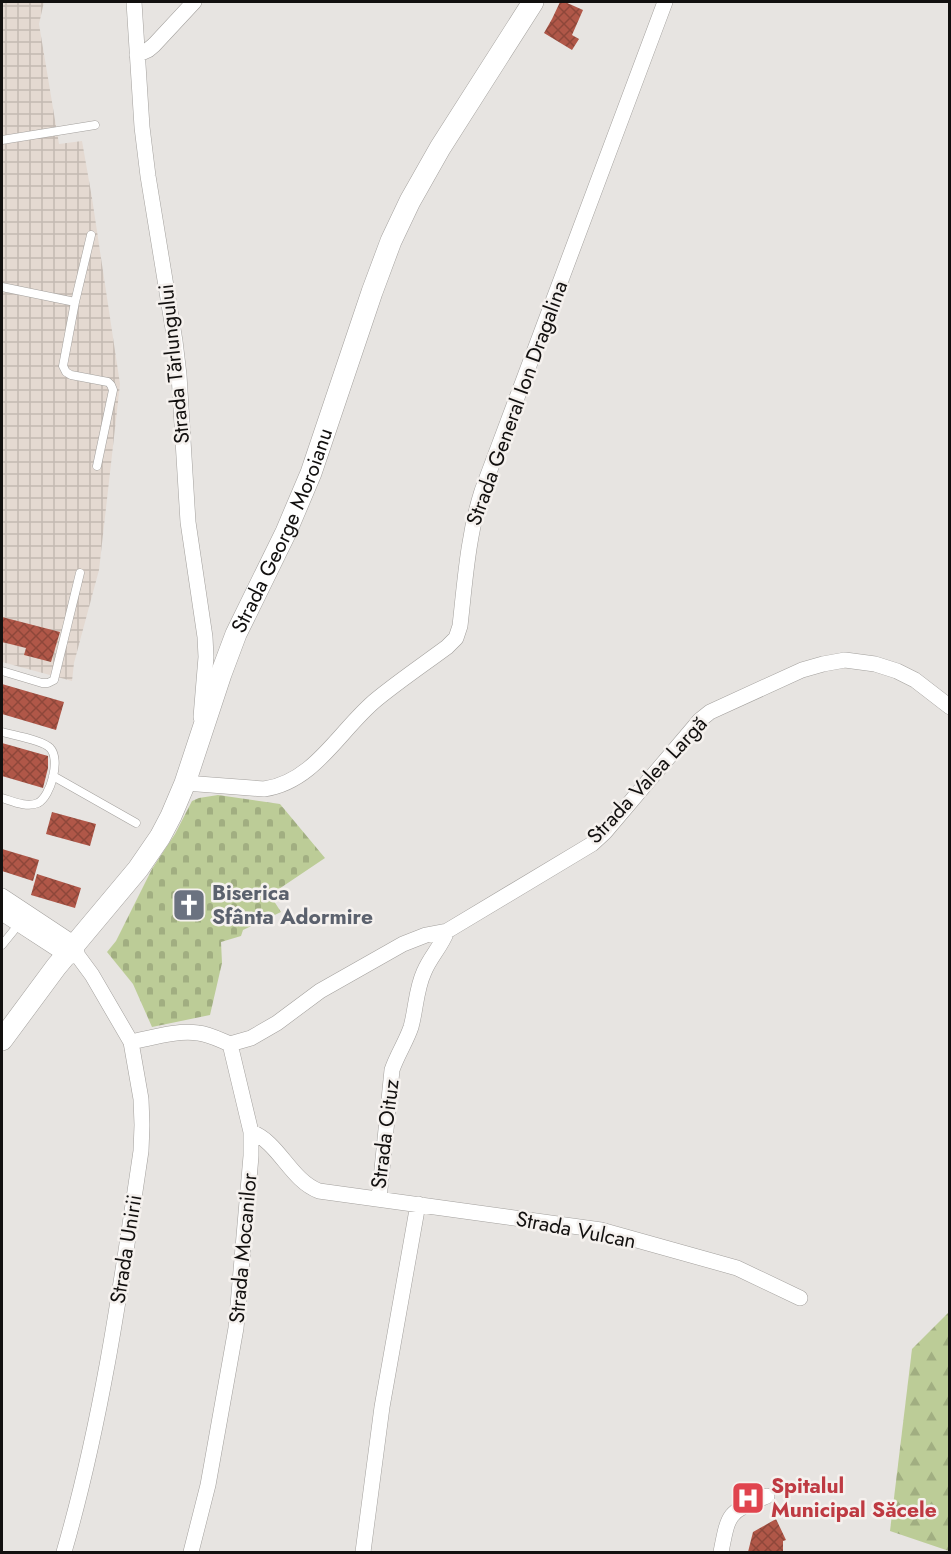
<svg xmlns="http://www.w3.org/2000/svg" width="951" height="1554" font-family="Jost,sans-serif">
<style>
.industrial{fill:url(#industrial-grid)}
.forest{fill:url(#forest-firs)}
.cemetery{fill:url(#cemetery-stones)}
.building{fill:url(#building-cross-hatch)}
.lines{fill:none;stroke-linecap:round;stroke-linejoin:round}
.lane-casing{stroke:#a3a09d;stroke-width:9}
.street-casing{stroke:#a3a09d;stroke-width:16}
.secondary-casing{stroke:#a3a09d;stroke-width:22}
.lane{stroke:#fff;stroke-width:8}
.street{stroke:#fff;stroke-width:15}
.secondary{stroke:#fff;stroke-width:21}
.labels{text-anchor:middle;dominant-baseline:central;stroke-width:5;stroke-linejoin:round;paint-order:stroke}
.street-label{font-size:21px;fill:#12100f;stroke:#f5f1ee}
.worship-label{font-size:21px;font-weight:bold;fill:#5b616d;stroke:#f5f1ee;text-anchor:start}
.health-label{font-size:21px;font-weight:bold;fill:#be3a42;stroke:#f5f1ee;text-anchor:start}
</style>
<defs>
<pattern id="industrial-grid" width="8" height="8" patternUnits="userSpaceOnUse" patternTransform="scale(1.5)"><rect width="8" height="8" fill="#e4d9d1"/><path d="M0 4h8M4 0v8" fill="none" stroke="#c3b9b2"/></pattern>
<pattern id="forest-firs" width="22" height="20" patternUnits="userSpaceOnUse" patternTransform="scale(1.5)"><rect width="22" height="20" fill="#bccc97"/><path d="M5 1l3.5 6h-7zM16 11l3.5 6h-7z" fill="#a1ae81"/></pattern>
<pattern id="cemetery-stones" width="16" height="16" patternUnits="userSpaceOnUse" patternTransform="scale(1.5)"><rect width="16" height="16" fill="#bccc97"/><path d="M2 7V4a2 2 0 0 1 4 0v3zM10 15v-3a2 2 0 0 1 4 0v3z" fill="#a1ae81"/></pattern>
<pattern id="building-cross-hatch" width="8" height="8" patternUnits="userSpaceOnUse" patternTransform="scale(1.5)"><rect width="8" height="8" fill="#b05748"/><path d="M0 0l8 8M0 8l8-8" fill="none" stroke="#8e473a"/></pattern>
</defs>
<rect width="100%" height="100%" fill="#e7e4e1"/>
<path class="industrial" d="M 2,2 L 44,2 L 39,24 L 59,144 L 82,141 L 92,198 L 120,384 L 99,570 L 74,663 L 72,681 L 2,662 Z"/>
<path class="forest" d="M 949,1312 L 949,1551 L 890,1531 L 912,1349 Z"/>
<path class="cemetery" d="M 218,795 L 280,804 L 325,858 L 270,895 L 281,912 L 243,930 L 241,936 L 221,942 L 222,963 L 210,1015 L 152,1027 L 133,984 L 107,952 L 116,941 L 152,869 L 175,834 L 192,801 L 199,798 Z"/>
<path class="building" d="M 560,2 L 565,2 L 583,10 L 572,35 L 579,39 L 572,50 L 544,33 L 552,19 Z
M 2,617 L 60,632 L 51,662 L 24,655 L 26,648 L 2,642 Z
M 2,684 L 64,702 L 56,730 L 2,714 Z
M 2,743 L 48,756 L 48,768 L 43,788 L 2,776 Z
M 52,812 L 96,824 L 90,846 L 46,834 Z
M 2,849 L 39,860 L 33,881 L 2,871 Z
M 37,874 L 81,888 L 75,908 L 31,895 Z
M 776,1519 L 786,1540 L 783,1541 L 783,1552 L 748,1552 L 753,1532 Z"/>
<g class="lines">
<g class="lane-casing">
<path id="lane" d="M 2,140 L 95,125
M 91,235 L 75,302 L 63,366 L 66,372 L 71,375 L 108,382 L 111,385 L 113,390 L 97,466
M 2,287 L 75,302
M 2,671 L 42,683 L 48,683 L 54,680 L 80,573
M 2,732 C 12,735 43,740 50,748 C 61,759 51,796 38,803 C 27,808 12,801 2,798
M 53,776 L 136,823
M 2,945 L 19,924"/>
</g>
<g class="street-casing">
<path id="street" d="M 134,2 L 142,127 L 148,176 L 175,341 L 179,375 L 188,522 L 205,637 L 206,657 L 201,717
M 137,55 L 148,50 L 154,45 L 194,2
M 185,783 L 264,789 C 315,782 340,729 377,699 C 399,681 424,664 447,647 L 456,638 L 460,626 C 465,581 468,535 482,491 L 665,2
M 2,896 L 76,945 L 77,953
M 2,913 L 68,956 L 75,956
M 131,1042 C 152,1038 176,1030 198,1033 C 209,1034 220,1040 230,1044
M 230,1044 L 251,1038 L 277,1023 L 320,991 L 403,944 L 426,935 L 447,931 L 592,844 L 605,832 L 700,720 L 710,712 L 802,670 L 823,664 L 845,660 L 875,664 L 897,671 L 915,680 L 950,707
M 251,1132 C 279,1142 290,1180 319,1191 L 601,1230 L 737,1268 L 800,1298
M 379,1199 L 392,1070 C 397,1055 406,1042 411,1027 C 416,1009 416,989 424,972 C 430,957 441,947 447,931
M 64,1552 C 102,1421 121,1286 141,1151 L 142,1125 L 141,1099 L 131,1042 L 92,975 L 78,956
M 191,1552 L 208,1485 L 236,1328 L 251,1156 L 251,1132 L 230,1044
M 363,1552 L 382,1407 L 418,1204
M 721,1552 C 729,1511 728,1513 767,1496"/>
</g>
<g class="secondary-casing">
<g id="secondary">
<path id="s1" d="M 2,1040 L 56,967 L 138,869 L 160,837 L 171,816 L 185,783 L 221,674 L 236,634 L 286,532 L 311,473 L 372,292 L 391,241 L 410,201 L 440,148 L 533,2"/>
</g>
</g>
<use href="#lane" class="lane"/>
<use href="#street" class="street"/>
<use href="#secondary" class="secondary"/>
</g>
<defs>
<g id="church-square" transform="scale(1.725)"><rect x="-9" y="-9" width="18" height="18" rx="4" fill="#6b7280" stroke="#f5f1ee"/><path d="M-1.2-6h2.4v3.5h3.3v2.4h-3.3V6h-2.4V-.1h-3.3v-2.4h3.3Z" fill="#fff"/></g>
<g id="hospital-square" transform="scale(1.725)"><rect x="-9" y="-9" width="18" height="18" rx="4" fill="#e0444e" stroke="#f5f1ee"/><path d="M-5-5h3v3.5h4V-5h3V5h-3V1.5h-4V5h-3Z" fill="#fff"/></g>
</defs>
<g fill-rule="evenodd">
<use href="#church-square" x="189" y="905"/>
<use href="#hospital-square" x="748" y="1498"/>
</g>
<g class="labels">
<g class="street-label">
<text transform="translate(174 364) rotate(-96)">Strada Tărlungului</text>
<text transform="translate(517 403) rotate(-70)">Strada General Ion Dragalina</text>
<text stroke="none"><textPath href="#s1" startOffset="588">Strada George Moroianu</textPath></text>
<text transform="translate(647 780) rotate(-47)">Strada Valea Largă</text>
<text transform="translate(385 1134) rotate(-83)">Strada Oituz</text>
<text transform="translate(576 1230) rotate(11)">Strada Vulcan</text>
<text transform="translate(243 1248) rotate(-85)">Strada Mocanilor</text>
<text transform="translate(126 1249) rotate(-81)">Strada Unirii</text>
</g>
<g class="worship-label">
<text x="212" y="893">Biserica<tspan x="212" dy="24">Sfânta Adormire</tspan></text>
</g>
<g class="health-label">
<text x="771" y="1486">Spitalul<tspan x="771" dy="24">Municipal Săcele</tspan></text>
</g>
</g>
<rect width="951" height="1554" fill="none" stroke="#12100f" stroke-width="6"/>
</svg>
